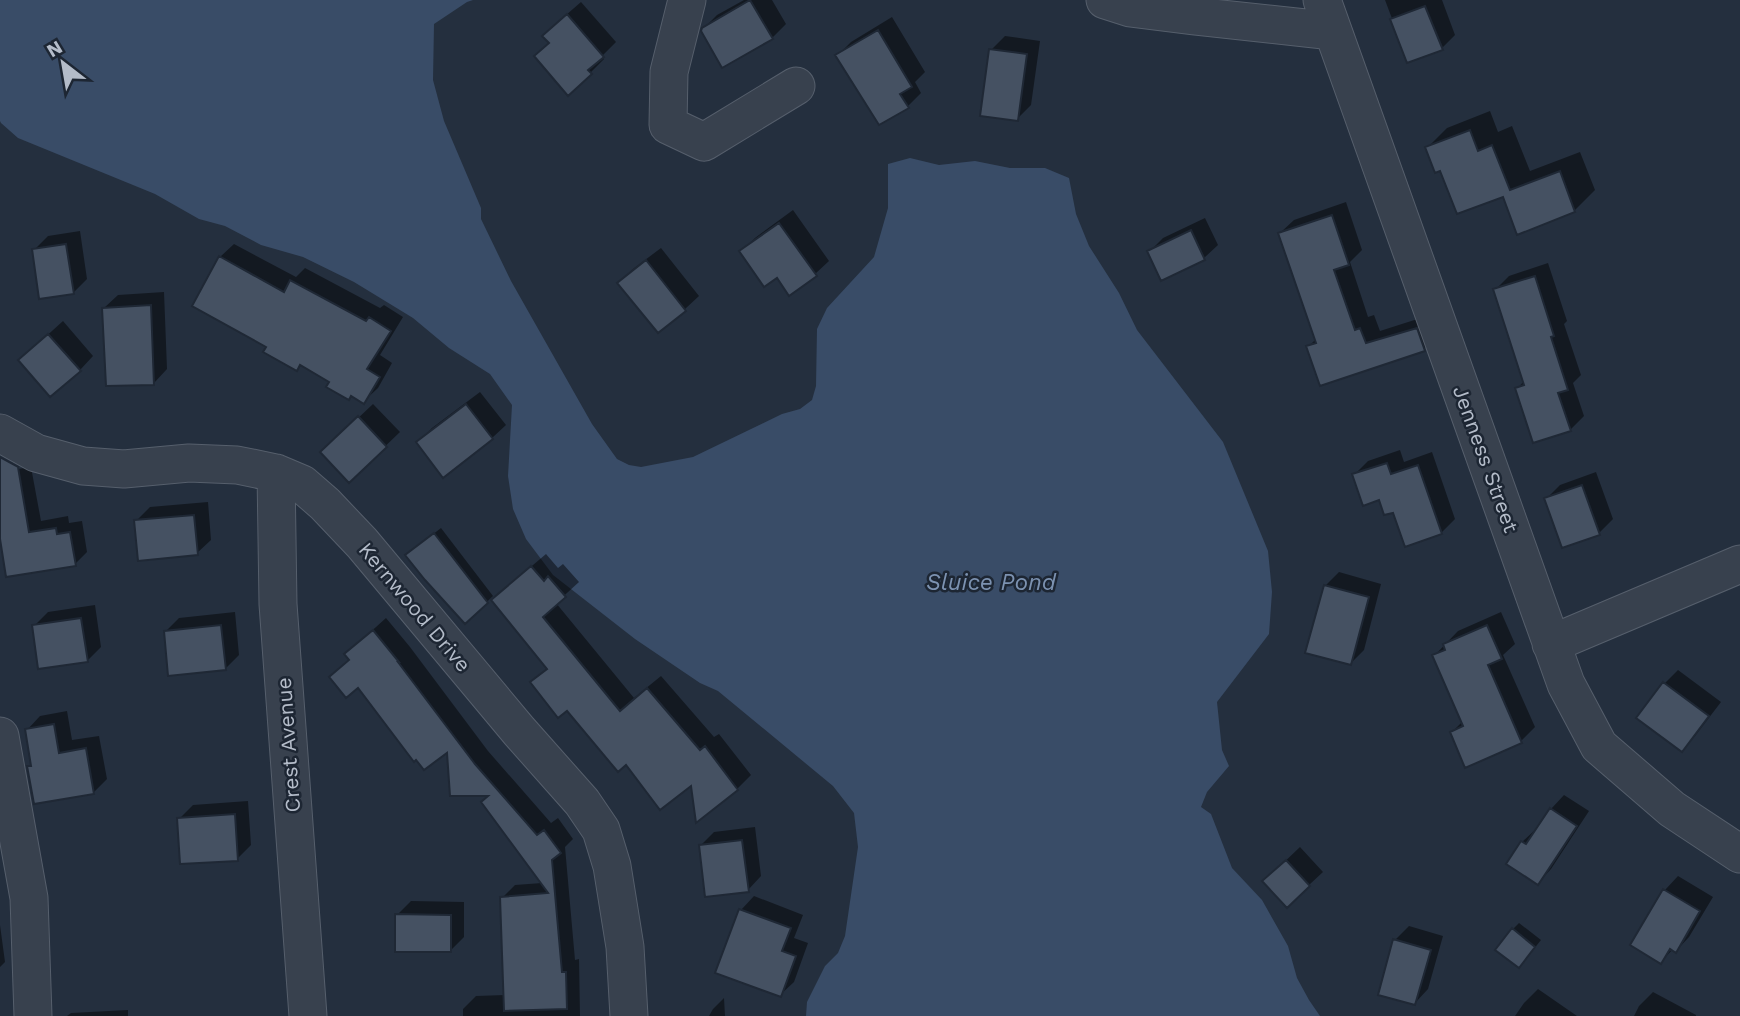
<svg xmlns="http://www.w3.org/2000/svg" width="1740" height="1016" font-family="'Work Sans',sans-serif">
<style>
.water{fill:#394c67}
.shadow{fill:#0007}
.building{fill:#455162;stroke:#1f2835;stroke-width:2}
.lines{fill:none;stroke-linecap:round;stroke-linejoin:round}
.minor-casing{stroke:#565f6c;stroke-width:39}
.minor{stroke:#38414e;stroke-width:37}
.labels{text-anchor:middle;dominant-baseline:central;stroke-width:5;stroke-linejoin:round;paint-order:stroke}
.street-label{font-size:21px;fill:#b4bcc9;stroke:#1d2633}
.water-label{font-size:23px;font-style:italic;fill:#7c92b1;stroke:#1d2633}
</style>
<rect width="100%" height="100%" fill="#242f3e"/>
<path class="water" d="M 0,0 L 473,0 L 467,2 L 434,24 L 433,80 L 444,121 L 481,208 L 481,219 L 511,281 L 592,424 L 617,459 L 629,465 L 641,467 L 693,457 L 782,414 L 800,409 L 812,400 L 816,386 L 817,329 L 827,308 L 874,257 L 888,208 L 888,164 L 910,158 L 939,165 L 975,161 L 1010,168 L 1045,168 L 1069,178 L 1076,214 L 1089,246 L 1119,293 L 1137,330 L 1223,442 L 1268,551 L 1272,592 L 1269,634 L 1217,702 L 1222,750 L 1229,766 L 1207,792 L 1201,807 L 1211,814 L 1232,868 L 1262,900 L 1288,946 L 1297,978 L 1309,1000 L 1320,1016 L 806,1016 L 807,1002 L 825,966 L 838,953 L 845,936 L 858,847 L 854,813 L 833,786 L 718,691 L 700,683 L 635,639 L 553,575 L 526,539 L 513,509 L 508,476 L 512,405 L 490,374 L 449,348 L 413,318 L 354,282 L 303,257 L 261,245 L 225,226 L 199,219 L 155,194 L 18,138 L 1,123 L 0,121 Z"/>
<path class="shadow" d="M 744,0 L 772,0 L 786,24 L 772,38 L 703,29 L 717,15 Z
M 1385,0 L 1442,0 L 1455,35 L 1442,48 L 1408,61 Z
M 581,2 L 616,42 L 602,56 L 604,59 L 590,73 L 550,42 L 558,22 Z
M 892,17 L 925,72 L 915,82 L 921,93 L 908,106 L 838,55 L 851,42 Z
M 1005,36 L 1040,41 L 1031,105 L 1017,119 L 991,50 Z
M 1490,111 L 1498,132 L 1512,126 L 1530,171 L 1580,152 L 1595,190 L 1574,211 L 1518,232 L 1504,195 L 1441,168 L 1427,148 L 1447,128 Z
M 1346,202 L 1362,250 L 1350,262 L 1368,317 L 1374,315 L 1380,331 L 1430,315 L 1438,336 L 1424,349 L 1308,347 L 1317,338 L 1280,233 L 1294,220 Z
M 793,210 L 829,261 L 815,274 L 741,252 L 755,238 Z
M 1205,218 L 1218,245 L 1204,258 L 1162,279 L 1149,252 L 1163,238 Z
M 80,231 L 87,279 L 73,293 L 34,250 L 48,236 Z
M 234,244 L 296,277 L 305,268 L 380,308 L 384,305 L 403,317 L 380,355 L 392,363 L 378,388 L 364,401 L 302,364 L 297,368 L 268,346 L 220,257 Z
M 661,248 L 699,296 L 685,309 L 658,331 L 620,283 L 633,269 Z
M 1548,263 L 1567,321 L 1564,324 L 1581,375 L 1573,383 L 1584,416 L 1570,430 L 1517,389 L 1524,381 L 1495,290 L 1509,276 Z
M 164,292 L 167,369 L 154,383 L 104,308 L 118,295 Z
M 63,321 L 93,356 L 80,370 L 20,360 Z
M 480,392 L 506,425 L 492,438 L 419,442 L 432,428 Z
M 373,404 L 400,432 L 349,481 L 336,439 Z
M 1400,450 L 1404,462 L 1432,452 L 1455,519 L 1441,533 L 1394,511 L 1354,475 L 1368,461 Z
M 31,467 L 41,521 L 68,516 L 69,523 L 82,521 L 87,552 L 75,564 L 0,527 L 0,476 L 5,471 Z
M 1596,472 L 1613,519 L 1599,533 L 1546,499 L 1560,485 Z
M 208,502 L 211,540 L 197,553 L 136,521 L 150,507 Z
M 441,528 L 493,596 L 466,622 L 414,549 Z
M 546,554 L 558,568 L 563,564 L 579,582 L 556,603 L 634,698 L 661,676 L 714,737 L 719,734 L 751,775 L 737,789 L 697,819 L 693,782 L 626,763 L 567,708 L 532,683 L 548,667 L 507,587 Z
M 1339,572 L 1381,584 L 1364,650 L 1351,663 L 1325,586 Z
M 95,605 L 101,647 L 87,661 L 34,626 L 48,612 Z
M 235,612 L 239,655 L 225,669 L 166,631 L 179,618 Z
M 1501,612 L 1515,644 L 1503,655 L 1535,727 L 1521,741 L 1452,732 L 1463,721 L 1434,656 L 1458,631 Z
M 386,618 L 410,647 L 488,751 L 551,823 L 558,818 L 573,839 L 565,847 L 575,960 L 579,959 L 580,1016 L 463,1016 L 463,1009 L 476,996 L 505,995 L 502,898 L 515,885 L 542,883 L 491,794 L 448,750 L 346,654 Z
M 1678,670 L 1721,702 L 1695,736 L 1682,750 L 1665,683 Z
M 67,711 L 72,740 L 99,736 L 107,779 L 93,793 L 29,767 L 32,763 L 27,730 L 40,716 Z
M 1564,795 L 1589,811 L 1551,869 L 1538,883 L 1522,842 L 1536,829 L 1537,829 L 1551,809 Z
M 248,801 L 251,845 L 237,859 L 179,819 L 193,805 Z
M 755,827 L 761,876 L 748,890 L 701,845 L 714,832 Z
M 1300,847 L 1323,872 L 1309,885 L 1278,868 Z
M 1678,876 L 1713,897 L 1689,937 L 1676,951 L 1673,949 L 1661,962 L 1665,890 Z
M 754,896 L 803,915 L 794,938 L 808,943 L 794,982 L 780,995 L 741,910 Z
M 411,901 L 464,902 L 464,937 L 450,951 L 397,915 Z
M 1519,923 L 1541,940 L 1525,960 L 1513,929 Z
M 0,925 L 5,962 L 0,967 Z
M 1409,926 L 1443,936 L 1428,989 L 1415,1003 L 1395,940 Z
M 1538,989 L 1577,1016 L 1515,1016 L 1524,1003 Z
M 1653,992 L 1696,1015 L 1696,1016 L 1634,1016 L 1639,1006 Z
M 724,998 L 725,1016 L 709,1016 L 713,1009 Z
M 128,1010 L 128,1016 L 67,1016 L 71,1013 Z"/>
<path class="building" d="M 750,0 L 773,39 L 722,68 L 701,31 L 702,28 Z
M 1425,6 L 1443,50 L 1407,63 L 1390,19 Z
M 567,14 L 604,57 L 588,70 L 592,74 L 568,96 L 534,56 L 549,43 L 542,36 Z
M 878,30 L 912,87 L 900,94 L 909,108 L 879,125 L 835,55 Z
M 989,49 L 1027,54 L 1018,121 L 980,116 Z
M 1470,130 L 1478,151 L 1492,145 L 1510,190 L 1560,171 L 1575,212 L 1517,235 L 1503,197 L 1457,214 L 1440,171 L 1435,173 L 1425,147 Z
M 1332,215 L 1349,265 L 1334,270 L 1355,330 L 1360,328 L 1366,343 L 1417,328 L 1425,351 L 1320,386 L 1306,346 L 1316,343 L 1278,233 Z
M 779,223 L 817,276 L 789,296 L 777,278 L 764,287 L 739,251 Z
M 1191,230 L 1205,260 L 1161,281 L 1147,251 Z
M 66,244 L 74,294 L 39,299 L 32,249 Z
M 219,256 L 284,292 L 290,280 L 366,321 L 369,317 L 391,331 L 367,369 L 380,377 L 364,404 L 351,396 L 349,400 L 326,387 L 329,382 L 300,365 L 297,371 L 263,352 L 266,347 L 192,306 Z
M 646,260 L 686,311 L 658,333 L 617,283 Z
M 1535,276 L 1554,336 L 1551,337 L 1568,390 L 1558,393 L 1571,431 L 1533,443 L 1515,388 L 1524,385 L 1493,289 Z
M 151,305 L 154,385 L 106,386 L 102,308 Z
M 48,334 L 81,371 L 50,397 L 18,360 Z
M 466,404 L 493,439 L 443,478 L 416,442 Z
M 358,416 L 387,447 L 349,483 L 320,452 Z
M 0,457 L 18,467 L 29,532 L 56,528 L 57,534 L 70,532 L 76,566 L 6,577 L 0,539 Z
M 1387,463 L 1391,474 L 1418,465 L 1442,534 L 1405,547 L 1393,513 L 1384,515 L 1379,500 L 1363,506 L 1352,474 Z
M 1582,485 L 1600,535 L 1562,548 L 1544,498 Z
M 194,515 L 198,555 L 138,561 L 134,520 Z
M 434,533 L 488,603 L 465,624 L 425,580 L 405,555 Z
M 531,566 L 544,581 L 548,576 L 566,597 L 543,617 L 620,711 L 647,688 L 700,750 L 705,746 L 738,790 L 696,823 L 691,786 L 660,810 L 626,765 L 618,772 L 567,711 L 558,718 L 530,682 L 547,669 L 491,600 Z
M 1324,585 L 1369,597 L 1351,665 L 1305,653 Z
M 81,618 L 88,662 L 38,669 L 32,625 Z
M 221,625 L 226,670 L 168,676 L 164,631 Z
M 1487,625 L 1502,659 L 1488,665 L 1522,743 L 1465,768 L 1450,732 L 1463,726 L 1432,655 L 1445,650 L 1443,644 Z
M 373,630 L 399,662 L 398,662 L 475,764 L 537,835 L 544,830 L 561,853 L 552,860 L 562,972 L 566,972 L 567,1009 L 504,1011 L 500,897 L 548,893 L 481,802 L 488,796 L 450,796 L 447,753 L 424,770 L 416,760 L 414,762 L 358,688 L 346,698 L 329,677 L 349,660 L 344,654 Z
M 1663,682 L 1709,716 L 1682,752 L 1636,718 Z
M 54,724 L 59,753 L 86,748 L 94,794 L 34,804 L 27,766 L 31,766 L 25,729 Z
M 1550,808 L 1577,826 L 1538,885 L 1506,864 L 1521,841 L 1526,844 Z
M 235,814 L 238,861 L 180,864 L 177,818 Z
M 742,840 L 749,892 L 705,897 L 699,845 Z
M 1286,860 L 1310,886 L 1287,908 L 1262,881 Z
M 1663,889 L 1700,911 L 1676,953 L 1670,949 L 1661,964 L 1630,945 Z
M 739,909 L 791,928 L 782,951 L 796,956 L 781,997 L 715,973 Z
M 395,914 L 451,915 L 451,952 L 395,952 Z
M 1512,928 L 1535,947 L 1519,968 L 1495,950 Z
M 1393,939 L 1431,950 L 1415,1005 L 1378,995 Z"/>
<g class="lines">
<g class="minor-casing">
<path id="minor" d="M 687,0 L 669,72 L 668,125 L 704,142 L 796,86
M 1105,0 L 1130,8 L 1194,16 L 1333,31
M 1322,0 L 1566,684 L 1599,746 L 1672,809 L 1740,854
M 0,433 L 36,453 L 83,466 L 124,469 L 189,463 L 237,465 L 276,473 L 302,484 L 325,504 L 362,543 L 519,731 L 582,802 L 601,830 L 612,866 L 625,947 L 629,1016
M 276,473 L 278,604 L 308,1016
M 1551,644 L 1740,564
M 0,736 L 29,898 L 33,1016"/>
</g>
<use href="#minor" class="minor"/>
</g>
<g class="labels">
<g class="street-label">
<text transform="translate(1486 459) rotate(70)">Jenness Street</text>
<text transform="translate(415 607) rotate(50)">Kernwood Drive</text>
<text transform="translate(288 745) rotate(-94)">Crest Avenue</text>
</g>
<g class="water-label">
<text x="991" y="582">Sluice Pond</text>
</g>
</g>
<g transform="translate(63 63) rotate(329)" stroke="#1d2633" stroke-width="5" paint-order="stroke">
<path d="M0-5L12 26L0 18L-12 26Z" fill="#b4bcc9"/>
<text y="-10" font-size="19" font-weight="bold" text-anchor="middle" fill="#b4bcc9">N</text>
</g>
</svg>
